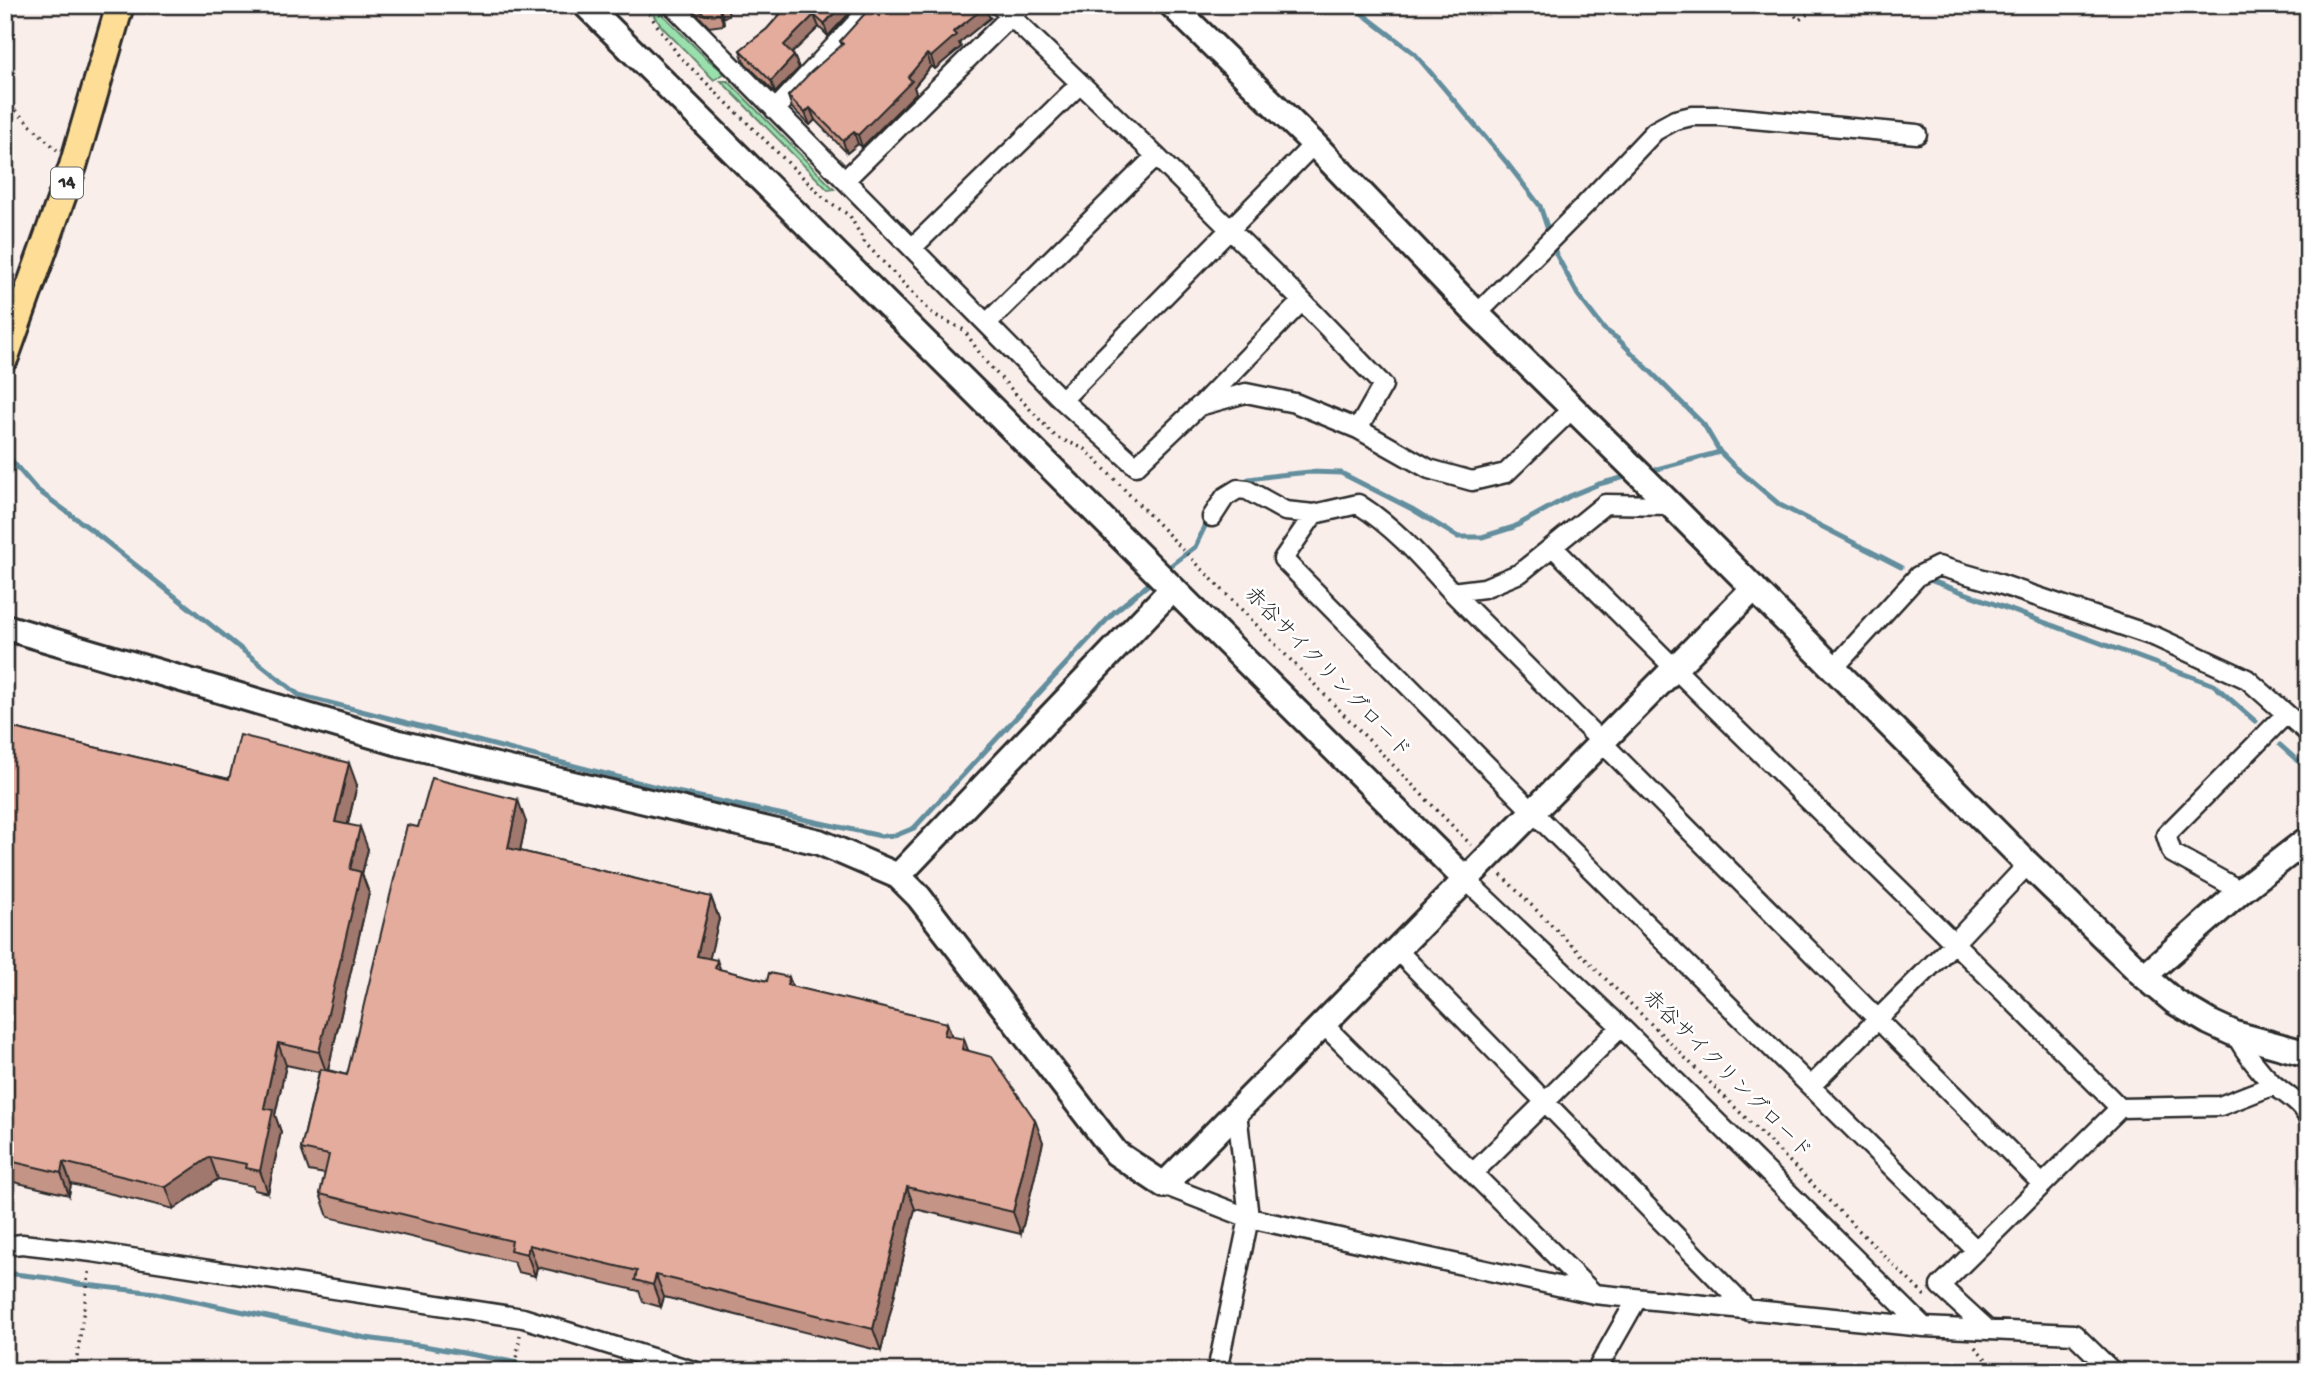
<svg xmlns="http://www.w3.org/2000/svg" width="2313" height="1376" font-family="'Gochi Hand','Klee One',sans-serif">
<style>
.green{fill:#99e0ad;stroke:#62866c;stroke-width:2}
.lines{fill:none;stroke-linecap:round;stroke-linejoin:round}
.stream{stroke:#638e9d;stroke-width:5}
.street-casing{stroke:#2b2b2b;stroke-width:23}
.secondary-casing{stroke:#2b2b2b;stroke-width:30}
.primary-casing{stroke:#2b2b2b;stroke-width:32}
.path{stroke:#2b2b2b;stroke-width:3.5;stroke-dasharray:2 5;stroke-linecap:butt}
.street{stroke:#fff;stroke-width:18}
.secondary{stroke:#fff;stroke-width:24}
.primary{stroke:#fedd96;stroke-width:26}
.wall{fill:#c49486;stroke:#2b2b2b;stroke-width:2}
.shaded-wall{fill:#a0786d;stroke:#2b2b2b;stroke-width:2}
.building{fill:#e4ac9c;stroke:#2b2b2b;stroke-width:2}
.labels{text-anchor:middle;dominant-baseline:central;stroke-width:5;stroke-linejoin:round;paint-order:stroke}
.shield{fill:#fff;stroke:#6b6b6b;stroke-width:2}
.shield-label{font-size:19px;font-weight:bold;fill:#2b2b2b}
.street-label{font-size:21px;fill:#2b2b2b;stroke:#fff}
</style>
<rect width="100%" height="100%" fill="#faeeeb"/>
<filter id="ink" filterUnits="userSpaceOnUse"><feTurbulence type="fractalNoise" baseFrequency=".0143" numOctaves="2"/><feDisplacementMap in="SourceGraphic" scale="14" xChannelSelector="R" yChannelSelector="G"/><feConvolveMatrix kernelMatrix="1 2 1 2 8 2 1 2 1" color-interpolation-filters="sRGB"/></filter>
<g filter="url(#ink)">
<path class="green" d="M 646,5 L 653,5 L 705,57 L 725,73 L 714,80 L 663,28 Z
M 721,81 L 728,81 L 834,189 L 828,190 Z"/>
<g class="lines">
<path class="stream" d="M 1351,5 L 1415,54 L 1507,163 L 1540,206 L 1556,254 L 1578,295 L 1604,329 L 1618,339 L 1704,425 L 1720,452 L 1734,466 L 1780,505 L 1901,567
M 5,453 L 36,489 L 89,528 L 299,695 L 672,791 L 881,836 L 897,835 L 914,828 L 1114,612 L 1154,580
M 1646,472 L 1720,452
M 1240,484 L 1249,479 L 1279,475 L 1310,472 L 1341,473 L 1412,509 L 1458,537 L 1482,537 L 1514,527 L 1570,496 L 1599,484 L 1629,476
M 1164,571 L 1195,547 L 1209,518
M 1924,578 L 2214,685 L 2255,721
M 2280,745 L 2308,770
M 5,1273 L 49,1278 L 78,1284 L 156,1293 L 366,1338 L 424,1346 L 563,1371"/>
<g class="street-casing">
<path id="street" d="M 672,5 L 1062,400 L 1136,466 L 1199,406 L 1246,393 L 1295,403 L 1358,429 L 1429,469 L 1472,481 L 1506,473 L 1573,408
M 999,5 L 1156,156 L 1302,301 L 1383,385 L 1358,429
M 775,110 L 873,5
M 845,180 L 1022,5
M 912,248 L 1080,84
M 1477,314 L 1585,205 L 1655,131 L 1675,120 L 1692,116 L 1720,116 L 1917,134
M 987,323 L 1156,156
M 1062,400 L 1314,144
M 1202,404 L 1302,301
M 1671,505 L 1605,504 L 1520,573 L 1484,588 L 1452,592 C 1423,560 1395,527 1358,504 L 1314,514 L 1283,559 L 1533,812 L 1975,1249
M 1212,517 L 1225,497 L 1238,489 L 1247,490 L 1285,511 L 1314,514
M 1553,547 C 1740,736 1933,919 2120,1108
M 1452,592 L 2042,1184
M 1833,669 L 1918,576 L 1938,566 L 1997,583 L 2156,637 L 2247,679 L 2308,733
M 1466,880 L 1621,1027 L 1924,1327
M 2241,891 L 2172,853 L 2166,835 L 2286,714
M 1397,950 L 1749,1311
M 1323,1024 L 1594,1294
M 2235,1034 C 2246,1053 2256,1068 2272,1083 C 2284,1094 2302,1103 2308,1118
M 1811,1086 L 1955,942 L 2028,864
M 1473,1173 L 1621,1027
M 1164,1185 L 1249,1218 L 1594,1294 L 1924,1327 L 2074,1334 L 2112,1371
M 5,1246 L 22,1244 L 92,1252 L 523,1318 L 694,1371
M 1988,1330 L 1940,1286 L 2120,1108 L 2220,1106 L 2274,1085
M 1217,1371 L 1249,1218 L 1237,1112
M 1596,1371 L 1637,1299"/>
</g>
<g class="secondary-casing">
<path id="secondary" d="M 586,5 L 1466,880
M 1172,5 L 1314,144 L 1477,314 L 1671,505 L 2028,864 L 2144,976 L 2175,1002 L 2209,1022 L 2235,1034 L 2308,1054
M 5,627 L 399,743 L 819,842 L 898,876 L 919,897 L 1116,1153 L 1164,1185 L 1754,588
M 898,876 L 1172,589
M 2144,976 L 2241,891 L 2308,839"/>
</g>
<g class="primary-casing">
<path id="primary" d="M 5,357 L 73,166 L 120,5"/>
</g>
<path class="path" d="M 638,5 L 647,11 L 679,56 L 825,199 L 850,216 L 865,243 L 933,314 L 964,330 L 985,361 L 1056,437 L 1085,449 L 1471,845
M 1786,5 L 1799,20 L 1821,5
M 5,101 L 57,150
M 1501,875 L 1925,1296
M 1975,1347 L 1997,1371
M 75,1371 L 90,1267
M 514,1371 L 520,1335"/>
<use href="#street" class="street"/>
<use href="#secondary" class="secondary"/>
<use href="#primary" class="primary"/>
</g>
<path class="wall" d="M 691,5 L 727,5 L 729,16 L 723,17 L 724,25 L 709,27 L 693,10 Z
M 771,5 L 857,5 L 828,36 L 819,27 L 792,53 L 794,56 L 799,68 L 775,93 L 744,62 L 740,50 L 767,29 L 780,14 Z
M 879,16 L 990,18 L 959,43 L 961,47 L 935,69 L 931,66 L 914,87 L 916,93 L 862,147 L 858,144 L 847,153 L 815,120 L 810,125 L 792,108 L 788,96 L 842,45 L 840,41 Z
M 5,726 L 229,779 L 357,785 L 348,824 L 368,849 L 362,874 L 369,893 L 328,1070 L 347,1075 L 418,827 L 526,822 L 520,851 L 711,897 L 719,919 L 709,959 L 721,970 L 947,1023 L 952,1037 L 968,1050 L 1043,1142 L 1021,1234 L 915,1209 L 881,1351 L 664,1297 L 661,1307 L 643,1302 L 639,1291 L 537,1267 L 535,1276 L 518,1272 L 514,1262 L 328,1217 L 320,1194 L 325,1174 L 309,1171 L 301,1149 L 319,1072 L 286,1065 L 275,1115 L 281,1132 L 268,1193 L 254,1190 L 253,1186 L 218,1179 L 174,1209 L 71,1184 L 69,1195 L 5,1180 Z"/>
<path class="shaded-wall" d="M 842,5 L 857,5 L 828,36 L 824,24 Z
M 719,6 L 723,17 L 724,25 L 720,14 Z
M 985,7 L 990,18 L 959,43 L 961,47 L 935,69 L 931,57 L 953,32 Z
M 814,15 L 819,27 L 788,57 L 784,45 Z
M 927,54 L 931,66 L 914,87 L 916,93 L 862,147 L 858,135 Z
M 794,56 L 799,68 L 775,93 L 771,81 Z
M 810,108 L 815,120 L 810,125 L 805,113 Z
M 854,132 L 858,144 L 847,153 L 843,141 Z
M 349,763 L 357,785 L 343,844 L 335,822 Z
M 518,800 L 526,822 L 516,870 L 508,848 Z
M 360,827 L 368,849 L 362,874 L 369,893 L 327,1074 L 319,1052 L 350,869 Z
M 711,897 L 719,919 L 705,978 L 697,956 Z
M 717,960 L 725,982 L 715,968 Z
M 789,977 L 797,999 L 787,985 Z
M 947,1023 L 955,1045 L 944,1035 Z
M 964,1039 L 972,1061 L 962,1049 Z
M 278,1043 L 286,1065 L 275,1115 L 281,1132 L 268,1193 L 260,1171 L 264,1108 Z
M 1035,1120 L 1043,1142 L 1021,1234 L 1013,1212 Z
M 210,1157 L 218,1179 L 174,1209 L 166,1187 Z
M 63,1162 L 71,1184 L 69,1195 L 61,1173 Z
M 907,1187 L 915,1209 L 881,1351 L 873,1329 Z
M 529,1245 L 537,1267 L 535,1276 L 527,1254 Z
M 656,1275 L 664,1297 L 661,1307 L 653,1285 Z"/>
<path class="building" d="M 695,5 L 721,5 L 719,6 L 720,14 L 705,15 Z
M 779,5 L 842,5 L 824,24 L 814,15 L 784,45 L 794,56 L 771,81 L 740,50 L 767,29 L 784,10 Z
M 889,5 L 984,5 L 985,7 L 953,32 L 956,35 L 931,57 L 927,54 L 908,77 L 912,81 L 858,135 L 854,132 L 843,141 L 810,108 L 805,113 L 788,96 L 811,72 L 843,44 L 840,41 L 870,8 L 879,16 Z
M 5,726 L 229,779 L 240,735 L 349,763 L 335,822 L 360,827 L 350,869 L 361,872 L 319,1052 L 278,1043 L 264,1108 L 273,1110 L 260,1171 L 246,1168 L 247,1164 L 210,1157 L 166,1187 L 63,1162 L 61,1173 L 5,1160 Z
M 432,778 L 518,800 L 508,848 L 711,897 L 697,956 L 717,960 L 715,968 L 767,981 L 769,973 L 789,977 L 787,985 L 947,1023 L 944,1035 L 964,1039 L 962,1049 L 992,1057 L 1035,1120 L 1013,1212 L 907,1187 L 873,1329 L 656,1275 L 653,1285 L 635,1280 L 637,1271 L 529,1245 L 527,1254 L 510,1250 L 512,1241 L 320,1194 L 329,1155 L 301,1149 L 320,1069 L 347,1075 L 407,825 L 418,827 Z"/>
</g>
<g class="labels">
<rect class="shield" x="51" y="167.5" width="32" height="31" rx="5"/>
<g class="shield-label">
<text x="67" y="183">14</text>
</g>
<g class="street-label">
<text transform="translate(1326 674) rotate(46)">赤谷サイクリングロード</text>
<text transform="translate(1726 1076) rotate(45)">赤谷サイクリングロード</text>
</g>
</g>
<rect width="2313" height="1376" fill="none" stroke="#fff" stroke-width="28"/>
<rect x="14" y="14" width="2285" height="1348" fill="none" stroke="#2b2b2b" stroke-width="2.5" filter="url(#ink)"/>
</svg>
